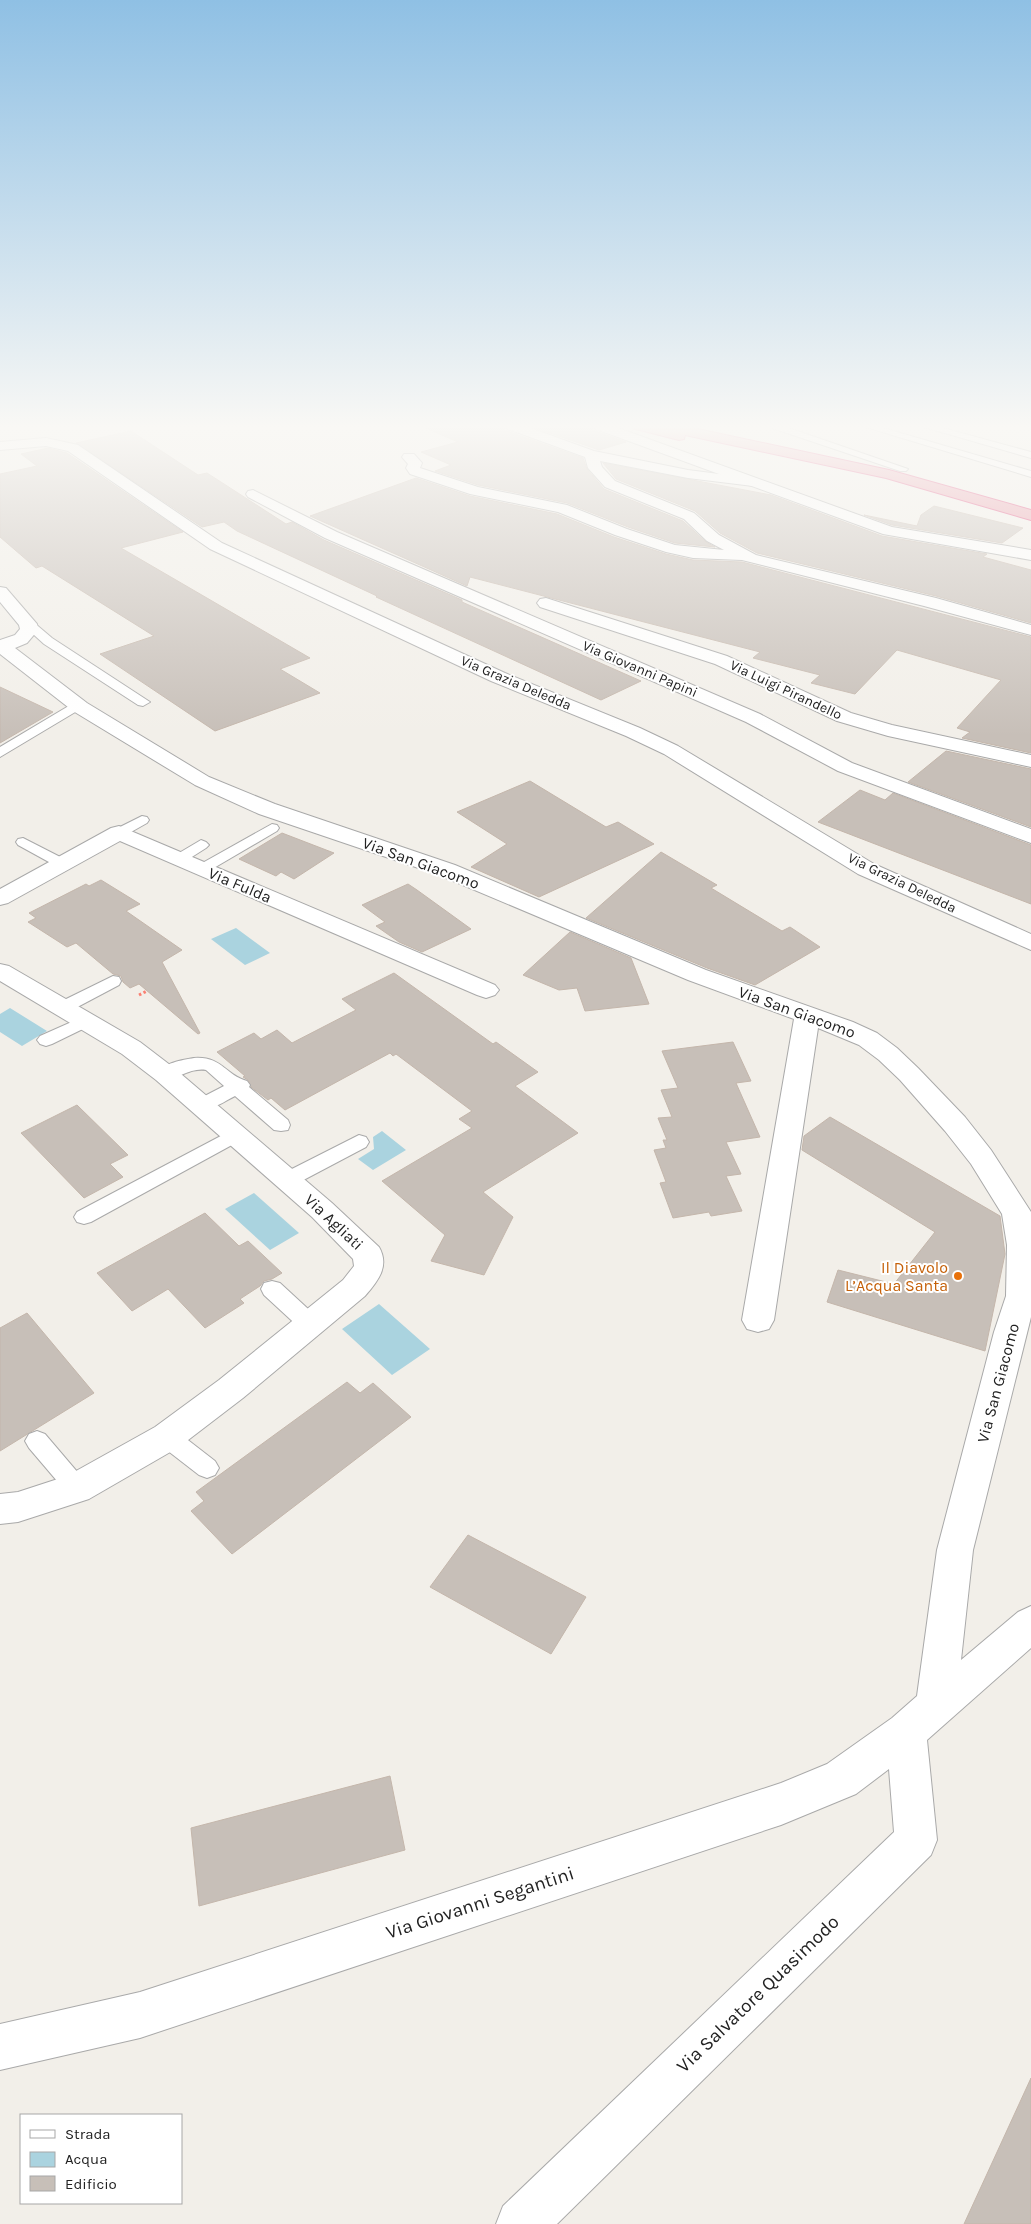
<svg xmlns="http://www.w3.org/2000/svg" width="1031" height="2224" font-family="Karla,sans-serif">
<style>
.water{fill:#aad3df}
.building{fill:#c7bfb8;stroke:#c4b6ab}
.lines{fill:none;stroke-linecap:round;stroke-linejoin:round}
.service-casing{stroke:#a9a9a9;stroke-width:2}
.minor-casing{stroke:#a9a9a9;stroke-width:2}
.tertiary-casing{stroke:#a9a9a9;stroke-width:2}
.motorway-casing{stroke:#dc2a67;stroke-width:2}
.path{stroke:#fa8072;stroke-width:3;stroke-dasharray:2.5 2.5;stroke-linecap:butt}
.service{fill:#fff;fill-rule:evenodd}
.minor{fill:#fff;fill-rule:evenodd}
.tertiary{fill:#fff;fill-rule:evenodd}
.motorway{fill:#e892a2;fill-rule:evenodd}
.food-dot{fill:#e8710a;stroke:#fff;stroke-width:2}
.labels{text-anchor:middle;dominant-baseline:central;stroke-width:4;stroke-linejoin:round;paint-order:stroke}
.far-street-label{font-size:14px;fill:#222;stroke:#fff}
.street-label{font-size:16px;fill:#222;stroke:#fff}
.food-label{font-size:16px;fill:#c56008;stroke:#fff;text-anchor:end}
.near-street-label{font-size:19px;fill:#222;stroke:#fff}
</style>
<rect width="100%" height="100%" fill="#f2efe9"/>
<path class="water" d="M 236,928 L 270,953 L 245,965 L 211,939 Z
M 10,1008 L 47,1031 L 22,1046 L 0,1032 L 0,1014 Z
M 382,1131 L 406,1150 L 373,1170 L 358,1159 L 374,1149 L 373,1137 Z
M 254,1193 L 299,1233 L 270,1250 L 225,1209 Z
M 379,1304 L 430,1349 L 392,1375 L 342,1329 Z"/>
<path class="building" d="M 419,425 L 501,425 L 504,430 L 583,458 L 587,469 L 604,489 L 683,521 L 706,542 L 715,547 L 675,543 L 628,527 L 567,503 L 478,485 L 435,471 L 451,465 L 421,452 L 458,442 Z
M 527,425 L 589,425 L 592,430 L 626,442 L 599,450 Z
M 131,431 L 198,475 L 207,473 L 286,524 L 292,522 L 324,540 L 462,600 L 462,602 L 641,681 L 601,700 L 376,597 L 377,596 L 237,531 L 224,522 L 202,527 L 76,443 Z
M 48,448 L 67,453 L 183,532 L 121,548 L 310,658 L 280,669 L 320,693 L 215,731 L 100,654 L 154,636 L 42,566 L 36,568 L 0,537 L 0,474 L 37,466 L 21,454 Z
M 603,463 L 771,495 L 882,536 L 987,554 L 983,557 L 1031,570 L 1031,623 L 936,596 L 757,553 L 720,533 L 695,511 L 616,479 Z
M 416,478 L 470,496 L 557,514 L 614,537 L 666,554 L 693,560 L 742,562 L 1031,637 L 1031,753 L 962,738 L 970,732 L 957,728 L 1001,680 L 897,650 L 855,694 L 811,683 L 820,675 L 753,658 L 760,652 L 470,577 L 467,586 L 310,516 Z
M 934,506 L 1023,528 L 1002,543 L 892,525 L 864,515 L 917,526 L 921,515 Z
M 0,687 L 53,712 L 0,743 Z
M 946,751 L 1031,769 L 1031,827 L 908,782 Z
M 530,781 L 606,827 L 618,822 L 654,844 L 539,897 L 471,867 L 507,844 L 457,812 Z
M 860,790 L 885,800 L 893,793 L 1031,845 L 1031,904 L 818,822 Z
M 282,833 L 334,853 L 294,879 L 281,872 L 276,876 L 239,859 Z
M 661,852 L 717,885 L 711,888 L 782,931 L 790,927 L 820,947 L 755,985 L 707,968 L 586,918 Z
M 101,880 L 140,904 L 126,911 L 182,950 L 162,962 L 200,1033 L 198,1034 L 139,984 L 130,988 L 123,982 L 121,976 L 113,974 L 76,943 L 67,947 L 28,922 L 36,918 L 29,913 L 86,884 L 89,886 Z
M 408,884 L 417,890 L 471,929 L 422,952 L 399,942 L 376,926 L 385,922 L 362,905 Z
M 570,932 L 631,958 L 649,1004 L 585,1011 L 577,988 L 559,990 L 523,975 Z
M 394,973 L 493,1044 L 496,1042 L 538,1072 L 515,1086 L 578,1133 L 483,1192 L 513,1217 L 484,1275 L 431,1261 L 445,1235 L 382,1181 L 472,1128 L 459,1119 L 472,1111 L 396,1054 L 393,1056 L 390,1053 L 285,1110 L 271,1098 L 268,1100 L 251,1087 L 248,1080 L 243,1077 L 245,1076 L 217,1052 L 254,1033 L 261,1039 L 277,1030 L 292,1043 L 356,1010 L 342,999 Z
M 733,1042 L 751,1081 L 736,1083 L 760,1137 L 726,1142 L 741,1174 L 726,1176 L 742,1211 L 711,1216 L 709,1212 L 673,1218 L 660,1183 L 666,1182 L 654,1150 L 666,1148 L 663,1140 L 667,1140 L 658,1118 L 672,1117 L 661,1090 L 678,1088 L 662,1051 Z
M 77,1105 L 128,1155 L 110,1164 L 123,1177 L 84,1198 L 21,1133 Z
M 830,1117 L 1000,1216 L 1005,1254 L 985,1351 L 827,1302 L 838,1270 L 894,1284 L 935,1232 L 802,1150 L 804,1136 Z
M 205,1213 L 239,1246 L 248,1241 L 282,1273 L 272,1279 L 264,1281 L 260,1286 L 240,1299 L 244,1303 L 205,1328 L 168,1289 L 132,1311 L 97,1273 Z
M 27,1313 L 94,1393 L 0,1451 L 0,1328 Z
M 347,1382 L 360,1393 L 373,1383 L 411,1417 L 232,1554 L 191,1511 L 204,1501 L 196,1492 Z
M 468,1535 L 586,1597 L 551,1654 L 430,1587 Z
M 390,1776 L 405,1850 L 199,1906 L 191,1828 Z
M 1031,2078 L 1031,2224 L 964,2224 Z"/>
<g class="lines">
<g class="service-casing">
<path id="service" d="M 771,425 L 780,425 L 908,469 L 906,471 L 900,471 L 772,428 Z
M 859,425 L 873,425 L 1031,471 L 1031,477 Z
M 917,425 L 932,425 L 1031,452 L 1031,458 Z
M 28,620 L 32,621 L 52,638 L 150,702 L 143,706 L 138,705 L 44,644 L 22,624 Z
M 77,701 L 82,702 L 84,705 L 82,708 L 0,757 L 0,747 Z
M 142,816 L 147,817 L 149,820 L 147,823 L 124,836 L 114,836 L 112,833 L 114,830 Z
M 272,824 L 277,825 L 279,828 L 277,831 L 207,872 L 197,872 L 194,869 L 197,866 Z
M 23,838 L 68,861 L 71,864 L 68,867 L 58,867 L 18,845 L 16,842 L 18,839 Z
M 201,840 L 206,842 L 209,845 L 206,848 L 184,862 L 174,862 L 171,859 L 174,856 Z
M 113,976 L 119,977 L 121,981 L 119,985 L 68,1012 L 62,1013 L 56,1012 L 53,1008 L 56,1004 Z
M 85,1016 L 91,1017 L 94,1021 L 91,1025 L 52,1044 L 46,1046 L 40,1044 L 37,1040 L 40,1036 Z
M 194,1058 C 222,1056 225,1075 247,1081 L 250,1085 L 249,1087 L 288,1120 L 290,1125 L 288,1130 L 281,1131 L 274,1130 L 235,1096 C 223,1102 209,1113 195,1109 L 193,1105 L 195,1101 L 224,1086 L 206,1070 C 188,1067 175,1083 159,1078 L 156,1074 C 163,1063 182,1060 194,1058 Z
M 234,1129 L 241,1130 L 244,1135 L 241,1140 L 91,1222 L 84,1224 L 77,1222 L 74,1217 L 77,1212 Z
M 359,1135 L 366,1137 L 369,1142 L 366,1147 L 294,1185 L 287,1187 L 280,1185 L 277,1180 L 280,1175 Z
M 272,1281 L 280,1283 L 319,1319 L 322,1325 L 319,1331 L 311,1333 L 303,1331 L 264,1295 L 261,1289 L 264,1283 Z
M 167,1427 L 175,1430 L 215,1461 L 219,1468 L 215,1475 L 207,1478 L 199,1475 L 159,1444 L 155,1437 L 159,1430 Z
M 37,1431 L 45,1434 L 85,1481 L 89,1488 L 85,1495 L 77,1498 L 69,1495 L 29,1448 L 25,1441 L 29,1434 Z"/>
</g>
<g class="minor-casing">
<path id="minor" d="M 503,425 L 522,425 L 594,451 L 688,470 L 758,479 L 760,482 L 758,485 L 753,486 L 688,478 L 600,461 L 602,467 L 615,481 L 694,513 L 719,535 L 756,555 L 936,598 L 1031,625 L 1031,635 L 924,606 L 742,560 L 693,558 L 666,552 L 615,535 L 558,512 L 470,494 L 410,474 L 406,468 L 408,464 L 402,457 L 404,454 L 414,454 L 422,463 L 420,468 L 478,487 L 567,505 L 627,529 L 675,545 L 724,550 L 707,541 L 684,519 L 605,487 L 588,468 L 585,457 L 505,428 Z
M 46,438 L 78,445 L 222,543 L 505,673 L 640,728 L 678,746 L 874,864 L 1031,934 L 1031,950 L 858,874 L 664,754 L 626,736 L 491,681 L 210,549 L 68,451 L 46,446 L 0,450 L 0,442 Z
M 253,490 L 337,532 L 760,714 L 852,763 L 1031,829 L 1031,843 L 838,771 L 746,722 L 325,538 L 248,497 L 246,494 L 248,491 Z
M 0,587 L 6,588 L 37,624 L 38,630 L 27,643 L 15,648 L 87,703 L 209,777 L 275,804 L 455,865 L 706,970 L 853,1022 L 877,1033 L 897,1048 L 918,1068 L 965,1117 L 991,1150 L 1031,1212 L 1031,1317 L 973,1550 L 961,1660 L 1018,1612 L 1031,1606 L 1031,1648 L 927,1740 L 937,1840 L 931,1855 L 557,2224 L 496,2224 L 503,2206 L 894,1832 L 889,1769 L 856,1794 L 781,1825 L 140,2038 L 0,2070 L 0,2024 L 140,1992 L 781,1783 L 827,1764 L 892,1718 L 917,1696 L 937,1550 L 994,1332 L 1006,1296 L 1007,1245 L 1002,1214 L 971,1164 L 945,1131 L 900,1080 L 879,1060 L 859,1045 L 818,1028 L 774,1320 L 769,1329 L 758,1332 L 747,1329 L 742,1320 L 794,1019 L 688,980 L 439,875 L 259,814 L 195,785 L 73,711 L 0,654 L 0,640 L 15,635 L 20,629 L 19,625 L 0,602 Z
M 546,598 L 727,656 L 851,713 L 892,725 L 1031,755 L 1031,767 L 888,736 L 837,721 L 715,664 L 540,607 L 537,603 L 540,599 Z
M 119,826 L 495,985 L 499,990 L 495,995 L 486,998 L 477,995 L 120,841 L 8,903 L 0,905 L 0,889 L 111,828 Z
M 0,964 L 9,966 L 140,1042 L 174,1068 L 332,1203 L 379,1247 C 390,1266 378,1281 365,1296 L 243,1398 L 179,1447 L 89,1499 L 18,1522 L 0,1524 L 0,1494 L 18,1492 L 67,1476 L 155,1427 L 219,1380 L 343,1280 L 354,1266 L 353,1259 L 312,1217 L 156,1080 L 122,1054 L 0,981 Z"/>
</g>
<g class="tertiary-casing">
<path id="tertiary" d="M 591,425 L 610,425 L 892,527 L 1031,550 L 1031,560 L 883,534 L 593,428 Z"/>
</g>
<g class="motorway-casing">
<path id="motorway" d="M 630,425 L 658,426 L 657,425 L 679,425 L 889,470 L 1031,510 L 1031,520 L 886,478 L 685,435 L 684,439 L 679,440 L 632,428 Z"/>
</g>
<path class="path" d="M 139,995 L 147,991"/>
<use href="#service" class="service"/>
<use href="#minor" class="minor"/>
<use href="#tertiary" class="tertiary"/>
<use href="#motorway" class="motorway"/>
</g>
<linearGradient id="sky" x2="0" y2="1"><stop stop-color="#8fc0e4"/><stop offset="0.58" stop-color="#f9f8f5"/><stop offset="1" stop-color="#f9f8f5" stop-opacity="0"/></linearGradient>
<rect width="1031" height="736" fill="url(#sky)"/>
<circle class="food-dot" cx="958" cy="1276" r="5"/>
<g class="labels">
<g class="far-street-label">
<text transform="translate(640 669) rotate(23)">Via Giovanni Papini</text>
<text transform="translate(516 683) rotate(23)">Via Grazia Deledda</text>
<text transform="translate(786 690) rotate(25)">Via Luigi Pirandello</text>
<text transform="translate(902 883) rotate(26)">Via Grazia Deledda</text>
</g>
<g class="street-label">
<text transform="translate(421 863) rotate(20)">Via San Giacomo</text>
<text transform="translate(240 885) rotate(23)">Via Fulda</text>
<text transform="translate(797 1012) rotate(20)">Via San Giacomo</text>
<text transform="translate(334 1222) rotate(43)">Via Agliati</text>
<text transform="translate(998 1383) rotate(-75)">Via San Giacomo</text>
</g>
<g class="food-label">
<text x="948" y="1267">Il Diavolo<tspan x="948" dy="18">L’Acqua Santa</tspan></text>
</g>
<g class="near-street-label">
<text transform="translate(480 1903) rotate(-18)">Via Giovanni Segantini</text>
<text transform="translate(758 1994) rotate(-44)">Via Salvatore Quasimodo</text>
</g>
</g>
<rect x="20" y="2114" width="162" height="90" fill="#ffffff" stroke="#a7a7a7"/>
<rect x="30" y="2130" width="25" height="8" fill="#ffffff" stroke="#a7a7a7"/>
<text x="65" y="2139" font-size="15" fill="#222222">Strada</text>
<rect x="30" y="2152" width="25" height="15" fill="#aad3df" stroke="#a7a7a7"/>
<text x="65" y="2164" font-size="15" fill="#222222">Acqua</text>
<rect x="30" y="2176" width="25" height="15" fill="#c7bfb8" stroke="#a7a7a7"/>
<text x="65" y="2189" font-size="15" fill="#222222">Edificio</text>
</svg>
